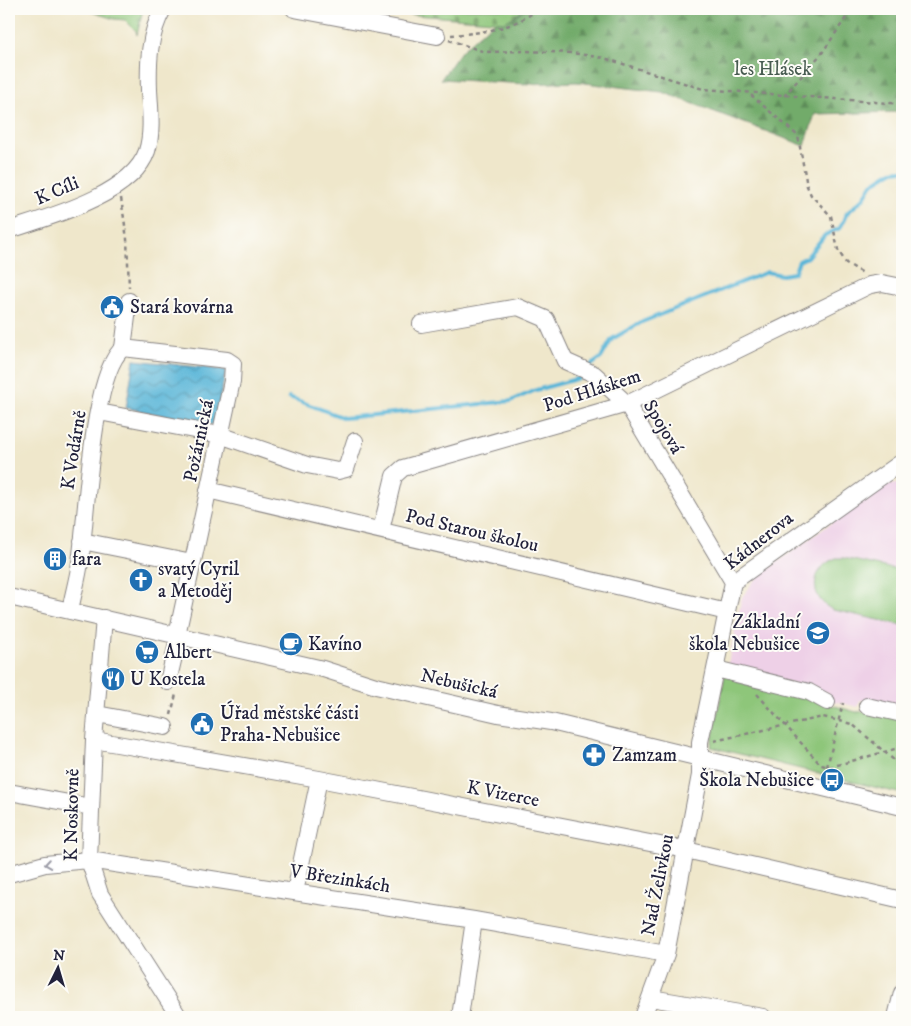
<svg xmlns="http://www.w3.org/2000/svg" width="911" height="1026" font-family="'IM FELL DW Pica',serif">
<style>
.built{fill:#eed0e7}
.grass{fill:url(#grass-tufts);stroke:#58745a}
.forest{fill:url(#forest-firs);stroke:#4a6652}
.cemetery{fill:url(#cemetery-stones);stroke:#58745a}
.green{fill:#8ec67a;stroke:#58745a}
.water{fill:url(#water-waves);stroke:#3e6c8a}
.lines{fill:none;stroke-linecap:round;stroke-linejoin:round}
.stream{stroke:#5ab6d8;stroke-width:4}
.minor-casing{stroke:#888483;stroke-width:18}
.path{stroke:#888483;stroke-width:2.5;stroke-dasharray:4 4;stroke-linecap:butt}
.minor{stroke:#fff;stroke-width:16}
.oneway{stroke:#9c9ca7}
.labels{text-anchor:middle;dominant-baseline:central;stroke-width:4;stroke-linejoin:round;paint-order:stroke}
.park-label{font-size:19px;fill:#485b51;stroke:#fdfcf7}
.street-label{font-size:19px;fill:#22223b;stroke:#fdfcf7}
.poi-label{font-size:19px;fill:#22223b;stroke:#fdfcf7;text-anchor:start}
</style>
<defs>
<pattern id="grass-tufts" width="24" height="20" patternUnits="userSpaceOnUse" patternTransform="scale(1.25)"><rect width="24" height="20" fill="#8ec67a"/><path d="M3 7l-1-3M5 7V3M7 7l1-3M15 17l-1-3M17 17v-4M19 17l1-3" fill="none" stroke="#74a065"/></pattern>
<pattern id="forest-firs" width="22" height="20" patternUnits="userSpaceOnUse" patternTransform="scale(1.25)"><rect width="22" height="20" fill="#72ab6a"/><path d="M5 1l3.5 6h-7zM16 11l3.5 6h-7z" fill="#5d8b58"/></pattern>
<pattern id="cemetery-stones" width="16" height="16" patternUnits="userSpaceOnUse" patternTransform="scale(1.25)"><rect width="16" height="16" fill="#8ec67a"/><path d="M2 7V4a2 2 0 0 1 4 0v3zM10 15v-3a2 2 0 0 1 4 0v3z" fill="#74a065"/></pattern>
<pattern id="water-waves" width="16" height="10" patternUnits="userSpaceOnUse" patternTransform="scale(1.25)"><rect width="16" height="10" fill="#5ab6d8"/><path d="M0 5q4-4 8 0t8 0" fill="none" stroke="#4a94b0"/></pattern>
</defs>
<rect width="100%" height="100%" fill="#fdfcf7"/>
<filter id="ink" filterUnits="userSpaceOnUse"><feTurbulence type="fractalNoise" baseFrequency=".02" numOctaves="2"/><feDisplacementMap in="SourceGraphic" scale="10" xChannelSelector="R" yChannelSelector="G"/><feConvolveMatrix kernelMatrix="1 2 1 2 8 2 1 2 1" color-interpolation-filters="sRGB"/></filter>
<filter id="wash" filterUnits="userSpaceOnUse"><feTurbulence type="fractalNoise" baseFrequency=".0096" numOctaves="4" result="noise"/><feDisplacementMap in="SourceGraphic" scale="20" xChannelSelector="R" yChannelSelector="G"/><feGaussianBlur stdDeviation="1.12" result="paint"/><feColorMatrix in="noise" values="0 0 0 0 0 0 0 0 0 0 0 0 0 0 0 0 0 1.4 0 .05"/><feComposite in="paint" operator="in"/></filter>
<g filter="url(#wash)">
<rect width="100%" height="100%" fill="#efe7cb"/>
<path class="built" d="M 897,484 L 902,486 L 902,711 L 860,700 L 858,707 L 828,700 L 829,693 L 727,668 L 742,597 L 753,582 L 761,574 L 884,485 Z"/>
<path class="grass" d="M 83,9 L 143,9 L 137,35 L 136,31 L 125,20 L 114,19 Z"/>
<path class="forest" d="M 525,9 L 902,9 L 902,112 L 815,114 L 805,146 L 662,92 L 576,82 L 526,84 L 441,79 L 462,50 L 490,25 L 497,21 L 505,22 Z"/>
<path class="cemetery" d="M 338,9 L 525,9 L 505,22 Z"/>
<path class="green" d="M 836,558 L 844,558 L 902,571 L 902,625 L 833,610 C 808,598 810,568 836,558 Z
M 725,675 L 856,712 L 873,711 L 902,718 L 902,794 L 711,747 Z"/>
<path class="water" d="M 134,360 L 226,370 L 214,425 L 126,408 Z"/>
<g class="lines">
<path class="stream" d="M 590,366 L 601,358 L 612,339 L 642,322 L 767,272 L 782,275 L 794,273 L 799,261 L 807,257 L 825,235 L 840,228 L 847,213 L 863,199 L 872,184 L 892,171 L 902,170
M 289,397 L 344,418 L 511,401 L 536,390 L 580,378 L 583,374"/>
</g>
</g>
<g filter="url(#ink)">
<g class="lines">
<g class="minor-casing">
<path id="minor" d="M 294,9 L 437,36
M 9,230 C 49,217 132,195 147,151 C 153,132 150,109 149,90 C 148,62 149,34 163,9
M 421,324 L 518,307 L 546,319 L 565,361 L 594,374 L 627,404 L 733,582
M 123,348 L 227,360 L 233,364 L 232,381 L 177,635
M 99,412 L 220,435 L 307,465 L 338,471 L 346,469 L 355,441
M 208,490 L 727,612
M 381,530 L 394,476 L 403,468 L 627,404 L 870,285 L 882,283 L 902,287
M 82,541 L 192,563
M 9,597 L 323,669 L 376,686 L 498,714 L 551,722 L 902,807
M 70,611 C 73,594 78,578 80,562 C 87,518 91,374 123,348 L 129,301
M 104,618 L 94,740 L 89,860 L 100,894 L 179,1017
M 716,669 L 809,692 L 827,702
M 168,682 L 179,635
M 867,706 L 902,714
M 97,714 L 165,727
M 94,740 L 319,779 L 686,850 L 902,900
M 9,792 L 91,807
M 9,874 L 45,864 L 89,860 L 474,920 L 666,954
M 295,892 L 319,779
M 651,998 L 763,1017
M 460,1017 L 474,920
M 643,1017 L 666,954 L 700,775 L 700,742 L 733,582 L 899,464 L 902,468
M 896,1017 L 902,993"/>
</g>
<path class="path" d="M 451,35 C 481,33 514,29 538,9
M 449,40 L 485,52 L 526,51 L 572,53 L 604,58 L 703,89 L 902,104
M 751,95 L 798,136 L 807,186 L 811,195 L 831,216 L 838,250 L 846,263 L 863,273
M 784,96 L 822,53 L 852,9
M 121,198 L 127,239 L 129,287
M 757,694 L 821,765 L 830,767 L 902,747
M 171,715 L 176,694
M 714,741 L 823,717 L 852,724 L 902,767
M 827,767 L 843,703"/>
<use href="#minor" class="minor"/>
</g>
<defs><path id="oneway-chevron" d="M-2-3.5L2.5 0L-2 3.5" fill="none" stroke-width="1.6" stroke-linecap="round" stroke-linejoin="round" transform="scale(1.25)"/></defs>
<use class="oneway" href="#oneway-chevron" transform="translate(48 864) rotate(171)"/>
</g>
<defs>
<g id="civic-disc" transform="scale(1.25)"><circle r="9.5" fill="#1f6fb2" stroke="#fdfcf7"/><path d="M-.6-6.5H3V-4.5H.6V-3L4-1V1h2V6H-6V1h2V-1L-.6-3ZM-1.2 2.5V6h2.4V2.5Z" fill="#fff"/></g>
<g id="building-disc" transform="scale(1.25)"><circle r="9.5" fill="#1f6fb2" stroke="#fdfcf7"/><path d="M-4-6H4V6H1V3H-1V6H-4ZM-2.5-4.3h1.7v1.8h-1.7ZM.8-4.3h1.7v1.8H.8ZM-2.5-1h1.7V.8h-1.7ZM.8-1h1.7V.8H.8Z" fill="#fff"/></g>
<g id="church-disc" transform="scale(1.25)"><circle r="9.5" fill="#1f6fb2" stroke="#fdfcf7"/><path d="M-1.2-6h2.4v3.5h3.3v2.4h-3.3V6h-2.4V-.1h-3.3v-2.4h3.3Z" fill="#fff"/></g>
<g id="school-disc" transform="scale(1.25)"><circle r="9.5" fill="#1f6fb2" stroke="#fdfcf7"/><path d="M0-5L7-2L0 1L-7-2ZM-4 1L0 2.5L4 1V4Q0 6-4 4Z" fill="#fff"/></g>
<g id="cafe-disc" transform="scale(1.25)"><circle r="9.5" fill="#1f6fb2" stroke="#fdfcf7"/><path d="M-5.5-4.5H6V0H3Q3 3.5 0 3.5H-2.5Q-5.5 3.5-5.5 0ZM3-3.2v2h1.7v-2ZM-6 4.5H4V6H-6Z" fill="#fff"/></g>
<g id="supermarket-disc" transform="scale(1.25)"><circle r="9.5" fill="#1f6fb2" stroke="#fdfcf7"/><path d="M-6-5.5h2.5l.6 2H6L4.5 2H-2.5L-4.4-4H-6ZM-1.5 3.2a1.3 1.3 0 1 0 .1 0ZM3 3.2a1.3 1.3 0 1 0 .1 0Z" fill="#fff"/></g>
<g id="restaurant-disc" transform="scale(1.25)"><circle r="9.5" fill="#1f6fb2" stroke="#fdfcf7"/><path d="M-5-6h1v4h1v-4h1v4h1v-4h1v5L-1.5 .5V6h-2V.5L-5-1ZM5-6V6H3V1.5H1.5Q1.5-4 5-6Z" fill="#fff"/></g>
<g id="pharmacy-disc" transform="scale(1.25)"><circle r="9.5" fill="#1f6fb2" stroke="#fdfcf7"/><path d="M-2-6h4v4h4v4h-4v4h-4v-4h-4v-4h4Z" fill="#fff"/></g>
<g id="bus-disc" transform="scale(1.25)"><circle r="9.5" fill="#1f6fb2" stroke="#fdfcf7"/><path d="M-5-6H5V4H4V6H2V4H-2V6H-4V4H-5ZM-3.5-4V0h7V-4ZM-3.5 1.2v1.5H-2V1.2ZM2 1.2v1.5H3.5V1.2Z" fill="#fff"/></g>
</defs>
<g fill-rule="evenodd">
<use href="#civic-disc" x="112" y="307"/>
<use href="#building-disc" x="55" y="559"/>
<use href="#church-disc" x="141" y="580"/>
<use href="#school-disc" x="818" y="633"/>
<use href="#cafe-disc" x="291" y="644"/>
<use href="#supermarket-disc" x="147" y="652"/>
<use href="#restaurant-disc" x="113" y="679"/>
<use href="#civic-disc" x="202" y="724"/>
<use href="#pharmacy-disc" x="594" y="755"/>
<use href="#bus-disc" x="832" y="780"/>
</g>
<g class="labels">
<g class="park-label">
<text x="773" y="69">les Hlásek</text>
</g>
<g class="street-label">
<text transform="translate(57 191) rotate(-23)">K Cíli</text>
<text transform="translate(592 391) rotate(-18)">Pod Hláskem</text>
<text transform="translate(663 427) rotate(59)">Spojová</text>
<text transform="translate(199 441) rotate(-78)">Požárnická</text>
<text transform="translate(74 450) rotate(-81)">K Vodárně</text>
<text transform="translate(472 531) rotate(13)">Pod Starou školou</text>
<text transform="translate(759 541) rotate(-38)">Kádnerova</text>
<text transform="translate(459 684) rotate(13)">Nebušická</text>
<text transform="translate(503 794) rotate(11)">K Vizerce</text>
<text transform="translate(72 815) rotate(-89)">K Noskovně</text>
<text transform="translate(340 879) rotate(9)">V Březinkách</text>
<text transform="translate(658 885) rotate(-79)">Nad Želivkou</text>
</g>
<g class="poi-label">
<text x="130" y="307">Stará kovárna</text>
<text x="72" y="559">fara</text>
<text x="158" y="569">svatý Cyril<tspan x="158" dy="22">a Metoděj</tspan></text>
<text x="800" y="622" text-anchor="end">Základní<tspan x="800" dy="22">škola Nebušice</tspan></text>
<text x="308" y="644">Kavíno</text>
<text x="164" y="652">Albert</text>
<text x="130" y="679">U Kostela</text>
<text x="220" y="713">Úřad městské části<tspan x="220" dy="22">Praha-Nebušice</tspan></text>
<text x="612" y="755">Zamzam</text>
<text x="814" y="780" text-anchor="end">Škola Nebušice</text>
</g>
</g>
<rect width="911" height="1026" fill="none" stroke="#fdfcf7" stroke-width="30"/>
<g transform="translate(58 968) rotate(5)" stroke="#fdfcf7" stroke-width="4" paint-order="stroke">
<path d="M0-4L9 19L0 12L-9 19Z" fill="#22223b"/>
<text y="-8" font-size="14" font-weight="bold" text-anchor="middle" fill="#22223b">N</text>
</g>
</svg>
